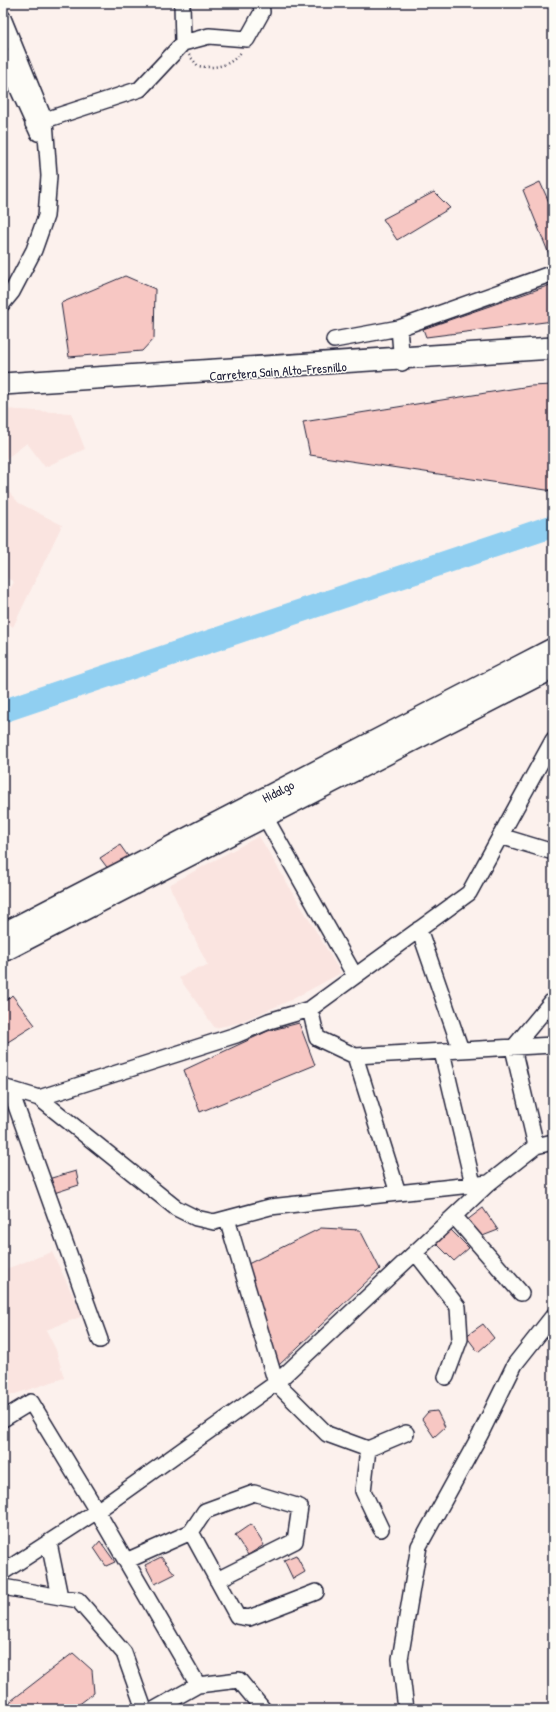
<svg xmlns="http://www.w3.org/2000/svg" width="556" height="1712" font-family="'Patrick Hand',sans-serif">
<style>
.built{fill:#fae4e0}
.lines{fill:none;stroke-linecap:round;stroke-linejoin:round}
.river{stroke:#90cff1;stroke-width:23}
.building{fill:#f7c7c3;stroke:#22223b}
.street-casing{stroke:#22223b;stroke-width:18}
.secondary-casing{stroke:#22223b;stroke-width:24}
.path{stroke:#22223b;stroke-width:2.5;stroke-dasharray:1 3;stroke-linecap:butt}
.street{stroke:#fdfcf7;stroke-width:15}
.secondary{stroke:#fdfcf7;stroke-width:21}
.labels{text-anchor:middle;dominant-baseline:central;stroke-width:3;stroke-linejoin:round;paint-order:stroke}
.street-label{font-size:13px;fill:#22223b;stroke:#fdfcf7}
</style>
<rect width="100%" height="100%" fill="#fcf1ed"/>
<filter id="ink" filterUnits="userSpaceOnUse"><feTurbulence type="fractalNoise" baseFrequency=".025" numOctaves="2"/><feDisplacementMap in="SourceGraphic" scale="8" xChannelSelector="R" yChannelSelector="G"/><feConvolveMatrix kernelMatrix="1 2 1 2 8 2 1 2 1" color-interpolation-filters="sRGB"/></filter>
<g filter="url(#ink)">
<path class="built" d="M 3,409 L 71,413 L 85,449 L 45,467 L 27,443 L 3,461 Z
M 3,486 L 19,503 L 62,525 L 13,627 L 3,619 L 3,601 L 14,582 L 3,575 Z
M 259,836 L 341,973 L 291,1000 L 238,1023 L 215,1028 L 179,978 L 197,968 L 208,966 L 169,885 Z
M 52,1252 L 83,1316 L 46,1330 L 56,1350 L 64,1378 L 3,1398 L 3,1270 Z"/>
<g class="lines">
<path class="river" d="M 3,711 L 553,526"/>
</g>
<path class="building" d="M 540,182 L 553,211 L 553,264 L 523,190 Z
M 434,192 L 450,208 L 397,240 L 383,219 Z
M 125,276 L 155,289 L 154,338 L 142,351 L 69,357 L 61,303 Z
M 553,284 L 553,321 L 426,337 L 423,329 Z
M 553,385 L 553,491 L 310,455 L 303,422 L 530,386 Z
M 120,845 L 130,859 L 109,870 L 100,858 Z
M 12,995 L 35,1025 L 3,1045 L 3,1004 Z
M 299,1023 L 315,1065 L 200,1112 L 184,1070 L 268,1031 Z
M 76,1171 L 79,1185 L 54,1193 L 48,1179 Z
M 483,1208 L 498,1230 L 480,1237 L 466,1221 Z
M 321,1228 L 360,1230 L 380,1269 L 278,1366 L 246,1265 Z
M 450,1229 L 469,1248 L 454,1261 L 435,1242 Z
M 483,1324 L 494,1338 L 478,1352 L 466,1336 Z
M 437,1411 L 445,1427 L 434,1437 L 422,1419 L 428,1412 Z
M 251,1524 L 264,1545 L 248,1555 L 235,1535 Z
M 100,1541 L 115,1562 L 106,1566 L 94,1548 Z
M 296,1555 L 305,1572 L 293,1579 L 284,1560 Z
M 161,1557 L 175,1574 L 155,1584 L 145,1565 Z
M 73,1653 L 92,1670 L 94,1693 L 73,1709 L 3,1709 L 3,1707 Z"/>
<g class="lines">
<g class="street-casing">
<path id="street" d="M 182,3 L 183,43
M 3,18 L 45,121 L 49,176 L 46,216 L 34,250 L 12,292 L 3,303
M 3,56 L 38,133
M 33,124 L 140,89 L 183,43 L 209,36 L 247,39 L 262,12 L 261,3
M 399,328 L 402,363
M 334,340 L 399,328 L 553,273
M 260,808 L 355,976
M 500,836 L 553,852
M 419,929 L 461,1050
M 310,1009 L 317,1038 L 355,1056 L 553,1045
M 442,1052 L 473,1184
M 355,1056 L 398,1193
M 3,1087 L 39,1098 L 176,1208 L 196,1218 L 214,1222 L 270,1207 L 489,1183
M 10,1089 L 100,1340
M 39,1098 L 236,1035 L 269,1021 L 310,1009 L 469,893 L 553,740
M 536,1146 L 513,1048 L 553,1000
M 454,1216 L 521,1293
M 227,1219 L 276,1383 L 327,1434 L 368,1449 L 406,1433
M 415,1252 L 458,1307 L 460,1339 L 446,1377
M 3,1419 L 31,1402 L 97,1511 L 198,1685 L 155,1709
M 368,1449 L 363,1491 L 381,1529
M 191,1532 L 205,1511 L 254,1493 L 300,1507 L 295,1541 L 217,1580
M 49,1543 L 60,1597
M 126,1561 L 191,1532 L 237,1616 L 249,1618 L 316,1592
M 3,1572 L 97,1511 L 276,1383 L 489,1183 L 536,1146 L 553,1142
M 3,1587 L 78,1600 L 124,1653 L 144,1709
M 198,1685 L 239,1680 L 263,1709
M 406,1709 L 400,1659 L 419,1546 L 480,1435 L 515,1364 L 553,1316"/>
</g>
<g class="secondary-casing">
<path id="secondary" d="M 3,384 L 553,348
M 3,934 L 553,649
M 3,951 L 553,668"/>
</g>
<path class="path" d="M 189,55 L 198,66 C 215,69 231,66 241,52"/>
<use href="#street" class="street"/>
<use href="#secondary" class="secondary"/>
</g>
</g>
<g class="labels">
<g class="street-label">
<text transform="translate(278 371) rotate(-4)">Carretera Sain Alto-Fresnillo</text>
<text transform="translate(278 791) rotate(-27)">Hidalgo</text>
</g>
</g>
<rect width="556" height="1712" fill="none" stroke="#fdfcf7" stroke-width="16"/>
<rect x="8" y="8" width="540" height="1696" fill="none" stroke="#22223b" stroke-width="1.5" filter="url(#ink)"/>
</svg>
